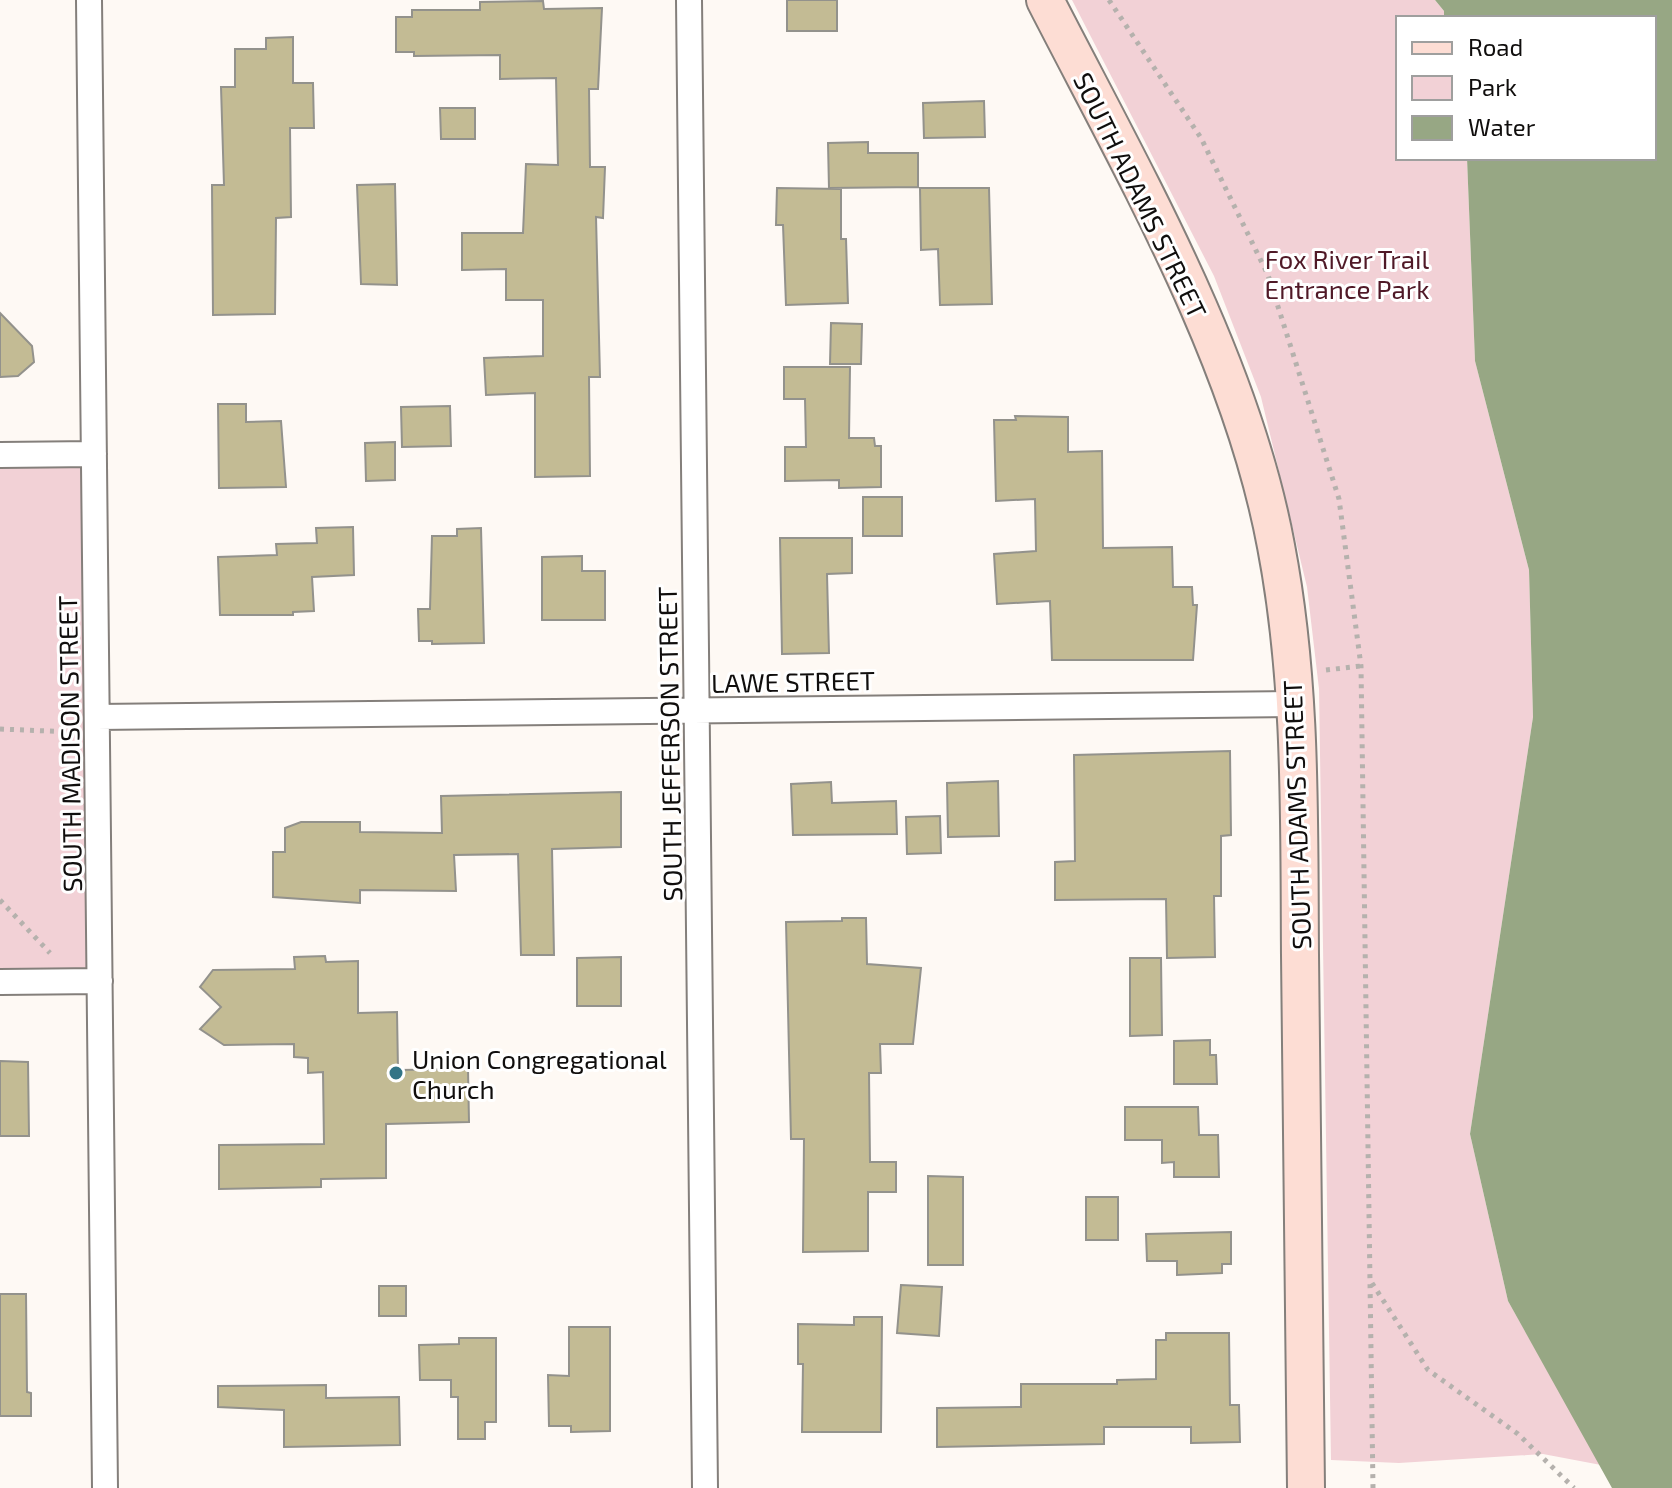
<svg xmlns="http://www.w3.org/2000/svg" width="1672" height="1488" font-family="'Exo 2',sans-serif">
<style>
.green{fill:#f2d1d6}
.water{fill:#97a784}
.building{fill:#c3bb94;stroke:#93928c;stroke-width:2}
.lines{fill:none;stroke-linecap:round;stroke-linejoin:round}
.street-casing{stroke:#847f7b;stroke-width:28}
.secondary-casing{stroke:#847f7b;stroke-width:40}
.path{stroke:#b5b1ad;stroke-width:5;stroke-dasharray:4 6;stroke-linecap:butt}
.street{stroke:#fff;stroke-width:24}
.secondary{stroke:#fdddd4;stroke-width:36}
.poi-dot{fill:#327486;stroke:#fff;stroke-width:3}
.labels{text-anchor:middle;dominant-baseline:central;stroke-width:6;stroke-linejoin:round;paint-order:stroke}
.street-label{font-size:26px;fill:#100e0d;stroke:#fff}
.park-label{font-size:26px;fill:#501927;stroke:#fff}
.poi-label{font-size:26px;fill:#100e0d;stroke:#fff;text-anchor:start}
</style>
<rect width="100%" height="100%" fill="#fef9f4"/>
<path class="green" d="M 1072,0 L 1435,0 L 1444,11 L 1444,18 L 1398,18 L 1398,158 L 1467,158 L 1475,361 L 1529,570 L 1533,717 L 1470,1134 L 1508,1301 L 1601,1465 L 1543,1454 L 1399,1463 L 1331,1460 L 1319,689 L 1307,587 L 1261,397 L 1214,276 Z
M 94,454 L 100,981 L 0,982 L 0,455 Z"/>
<path class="water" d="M 1435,0 L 1672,0 L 1672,1488 L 1612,1488 L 1508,1301 L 1470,1134 L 1533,717 L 1529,570 L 1475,361 L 1467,158 L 1654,158 L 1654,18 L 1444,18 L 1444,11 Z"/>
<path class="building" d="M 787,0 L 837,0 L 837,31 L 787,31 Z
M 543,1 L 544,9 L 602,8 L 598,89 L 589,89 L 590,167 L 605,167 L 603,218 L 596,217 L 600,377 L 589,377 L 590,476 L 535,477 L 535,393 L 486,395 L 484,358 L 543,356 L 543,300 L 506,300 L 506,269 L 462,270 L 462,233 L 523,233 L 526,164 L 558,165 L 556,78 L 500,79 L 500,55 L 414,56 L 414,52 L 396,52 L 396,17 L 412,17 L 412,10 L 480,10 L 480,2 Z
M 293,37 L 293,83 L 313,83 L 314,128 L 290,128 L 291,217 L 276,218 L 275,314 L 213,315 L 212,185 L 224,185 L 221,87 L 235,87 L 235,49 L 266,49 L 266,38 Z
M 984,101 L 985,137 L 924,138 L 923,103 Z
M 440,108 L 475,108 L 475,139 L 441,139 Z
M 868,142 L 868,153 L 918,153 L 918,187 L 829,188 L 828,143 Z
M 395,184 L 397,285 L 361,284 L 357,185 Z
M 777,188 L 841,189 L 841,239 L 846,239 L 848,303 L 786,305 L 783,225 L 776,225 Z
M 920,188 L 989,188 L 992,304 L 940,305 L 938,249 L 921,250 Z
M 0,313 L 32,346 L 34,362 L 18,376 L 0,377 Z
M 831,323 L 862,324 L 861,364 L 830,364 Z
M 784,367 L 850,367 L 849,438 L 874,438 L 875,446 L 881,446 L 881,487 L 839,488 L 839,480 L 785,481 L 785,447 L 806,447 L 805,399 L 784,399 Z
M 218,404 L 246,404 L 246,422 L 281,421 L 286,487 L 219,488 Z
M 450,406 L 451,446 L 402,447 L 401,407 Z
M 1015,416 L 1068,417 L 1068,452 L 1102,451 L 1103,548 L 1172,547 L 1173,587 L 1192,587 L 1193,605 L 1197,605 L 1193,660 L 1052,660 L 1050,601 L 997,604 L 994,554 L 1036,551 L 1035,499 L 996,501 L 994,420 L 1016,420 Z
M 395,442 L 395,480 L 366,481 L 365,443 Z
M 863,497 L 902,497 L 902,536 L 863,536 Z
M 353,527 L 354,575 L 312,577 L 314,611 L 293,612 L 293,615 L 220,615 L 218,557 L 277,555 L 276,544 L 317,543 L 316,528 Z
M 481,528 L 484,643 L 432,644 L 432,641 L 419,641 L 418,609 L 430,609 L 432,536 L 457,536 L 457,529 Z
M 780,538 L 852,538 L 852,573 L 827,574 L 829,653 L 782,654 Z
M 582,556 L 582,571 L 605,571 L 605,620 L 542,620 L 542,557 Z
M 1230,751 L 1231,835 L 1221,836 L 1221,896 L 1214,896 L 1215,957 L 1167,958 L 1166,899 L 1055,900 L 1055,862 L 1075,861 L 1074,755 Z
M 998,781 L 999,836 L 948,837 L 947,783 Z
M 831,782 L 832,803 L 896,801 L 897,834 L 793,835 L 791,784 Z
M 621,792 L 621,847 L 552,849 L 554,955 L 521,955 L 518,854 L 454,855 L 456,891 L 360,890 L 360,903 L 273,897 L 273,852 L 285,852 L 285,828 L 301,822 L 360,822 L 360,832 L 442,833 L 441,796 Z
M 940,816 L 941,853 L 907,854 L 906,817 Z
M 842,918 L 866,918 L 867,964 L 921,968 L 913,1044 L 880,1044 L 881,1073 L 869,1073 L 870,1162 L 896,1162 L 896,1192 L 868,1192 L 868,1251 L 803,1252 L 804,1139 L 791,1139 L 786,922 L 842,921 Z
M 325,956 L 326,962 L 358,961 L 358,1013 L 397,1012 L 398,1070 L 468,1069 L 469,1122 L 386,1124 L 386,1178 L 321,1179 L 321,1187 L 219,1189 L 219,1145 L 324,1144 L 323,1072 L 308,1073 L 308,1058 L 294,1057 L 294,1044 L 224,1045 L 200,1029 L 221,1007 L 200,987 L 213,970 L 295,969 L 294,957 Z
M 621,957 L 621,1006 L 577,1006 L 577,958 Z
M 1130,958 L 1161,958 L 1162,1035 L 1130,1036 Z
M 1210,1040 L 1210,1055 L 1216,1055 L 1217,1084 L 1174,1084 L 1174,1041 Z
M 0,1061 L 28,1062 L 29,1136 L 0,1136 Z
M 1125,1107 L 1198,1107 L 1199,1135 L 1218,1135 L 1219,1177 L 1174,1177 L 1174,1162 L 1162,1163 L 1162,1140 L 1125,1140 Z
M 928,1176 L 963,1177 L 963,1265 L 928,1265 Z
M 1086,1197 L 1118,1197 L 1118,1240 L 1086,1240 Z
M 1231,1232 L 1231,1264 L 1222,1264 L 1222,1273 L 1177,1275 L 1177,1261 L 1147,1261 L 1146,1234 Z
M 901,1285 L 942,1287 L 939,1336 L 897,1333 Z
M 379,1286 L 406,1286 L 406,1316 L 379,1316 Z
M 0,1294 L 26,1294 L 27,1392 L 31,1393 L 31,1416 L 0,1416 Z
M 854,1317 L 882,1317 L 881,1432 L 802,1432 L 803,1364 L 798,1364 L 798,1324 L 854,1325 Z
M 569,1327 L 610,1327 L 610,1431 L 571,1432 L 571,1426 L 549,1426 L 548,1375 L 569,1376 Z
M 1166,1333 L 1229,1333 L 1230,1405 L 1239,1405 L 1240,1442 L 1191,1443 L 1191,1427 L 1104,1427 L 1104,1444 L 937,1447 L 937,1408 L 1021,1407 L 1021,1384 L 1117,1384 L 1117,1380 L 1156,1379 L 1156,1340 L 1166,1340 Z
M 459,1338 L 496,1338 L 496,1422 L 485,1422 L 485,1439 L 458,1439 L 458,1397 L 451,1397 L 451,1380 L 420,1380 L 419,1345 L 459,1344 Z
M 326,1385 L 326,1398 L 399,1397 L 400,1445 L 284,1447 L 284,1410 L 218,1407 L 218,1386 Z"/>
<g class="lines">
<g class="street-casing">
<path id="street" d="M 89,0 L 105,1488
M 689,0 L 705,1488
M 0,455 L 94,454
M 97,717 L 1297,704
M 0,982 L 100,981"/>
</g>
<g class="secondary-casing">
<path id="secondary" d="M 1045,0 C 1132,170 1241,357 1276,546 C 1302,681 1299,818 1300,955 C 1302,1132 1304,1310 1306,1488"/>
</g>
<path class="path" d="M 1109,0 L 1201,138 L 1268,275 L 1339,499 L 1361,666 L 1373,1488
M 1326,670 L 1361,666
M 0,729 L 72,732
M 0,900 L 50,953
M 1372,1283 L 1428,1370 L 1518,1434 L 1574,1488"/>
<use href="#street" class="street"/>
<use href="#secondary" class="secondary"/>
</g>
<circle class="poi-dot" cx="396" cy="1073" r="8"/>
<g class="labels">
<g class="street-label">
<text transform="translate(1141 195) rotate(64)">SOUTH ADAMS STREET</text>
<text transform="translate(793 681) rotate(-1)">LAWE STREET</text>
<text transform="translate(69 744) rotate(-91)">SOUTH MADISON STREET</text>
<text transform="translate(669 744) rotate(-91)">SOUTH JEFFERSON STREET</text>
<text transform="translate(1296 815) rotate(-92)">SOUTH ADAMS STREET</text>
</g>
<g class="park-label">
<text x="1347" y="258">Fox River Trail<tspan x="1347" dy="30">Entrance Park</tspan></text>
</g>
<g class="poi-label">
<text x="412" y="1058">Union Congregational<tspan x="412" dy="30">Church</tspan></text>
</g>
</g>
<rect x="1396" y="16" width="260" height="144" fill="#ffffff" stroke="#9f9f9e" stroke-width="2"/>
<rect x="1412" y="42" width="40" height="12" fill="#fdddd4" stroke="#9f9f9e" stroke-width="2"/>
<text x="1468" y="56" font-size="24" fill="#100e0d">Road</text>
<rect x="1412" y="76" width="40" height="24" fill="#f2d1d6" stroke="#9f9f9e" stroke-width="2"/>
<text x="1468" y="96" font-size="24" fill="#100e0d">Park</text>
<rect x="1412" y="116" width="40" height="24" fill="#97a784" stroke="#9f9f9e" stroke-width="2"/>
<text x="1468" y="136" font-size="24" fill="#100e0d">Water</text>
</svg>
